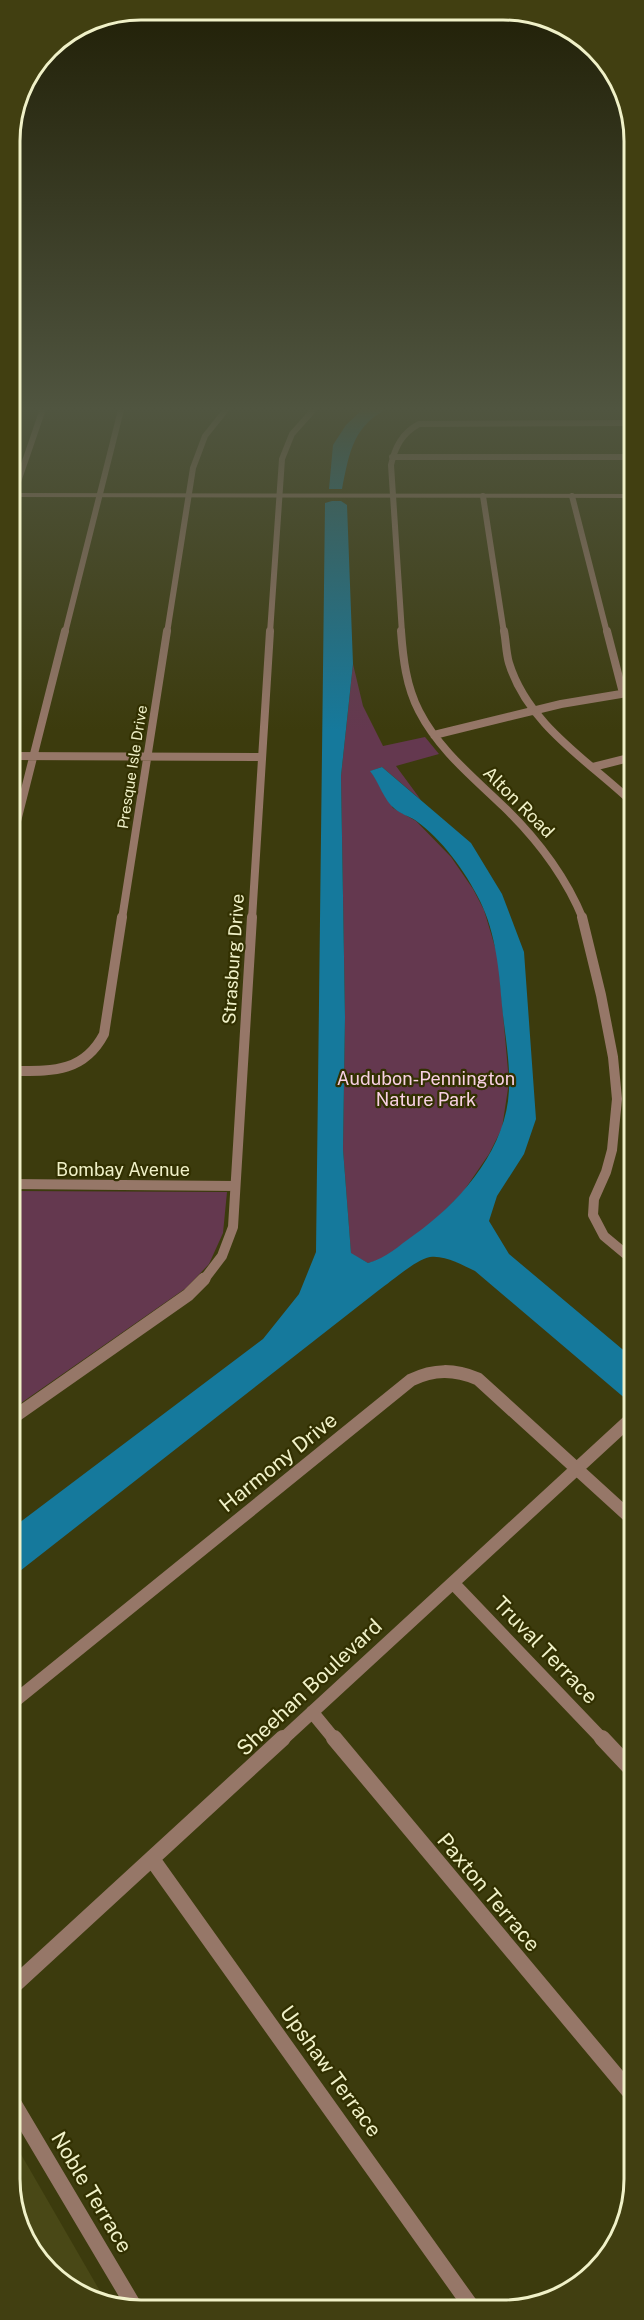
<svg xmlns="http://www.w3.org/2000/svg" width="644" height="2320" font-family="'Public Sans',sans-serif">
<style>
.built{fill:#494816}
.green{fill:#64384f}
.water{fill:#15799c}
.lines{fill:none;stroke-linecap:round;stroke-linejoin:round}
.minor-far4{stroke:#967768;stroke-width:6}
.minor-far3{stroke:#967768;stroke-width:8}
.minor-far2{stroke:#967768;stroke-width:10}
.minor-far1{stroke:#967768;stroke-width:13}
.minor{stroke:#967768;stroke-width:16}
.tertiary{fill:#967768;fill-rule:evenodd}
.labels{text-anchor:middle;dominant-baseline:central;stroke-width:4.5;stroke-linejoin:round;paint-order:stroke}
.far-street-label{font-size:15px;fill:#f0f1c8;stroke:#323001}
.street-label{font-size:18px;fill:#f0f1c8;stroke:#323001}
.park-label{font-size:18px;fill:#f9d1e4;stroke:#323001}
.near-street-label{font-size:21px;fill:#f0f1c8;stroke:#323001}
.rim{fill:none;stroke:#f0f1c8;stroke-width:3}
</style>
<rect width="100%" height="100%" fill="#3c3b0d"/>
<path class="built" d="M 11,2138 L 11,2137 L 108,2305 L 47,2272 L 11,2205 Z"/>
<path class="green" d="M 353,664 L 363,706 L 383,746 L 425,737 L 439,754 L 396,766 L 421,800 L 382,767 L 371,771 L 393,808 L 416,821 L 451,857 L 473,889 L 484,910 L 498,957 L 509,1082 L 502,1128 L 489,1154 L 463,1192 L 433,1222 L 383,1259 L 368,1263 L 351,1254 L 343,1149 L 345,1017 L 341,776 Z
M 10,1191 L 227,1192 L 223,1233 L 209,1264 L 186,1288 L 11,1410 Z"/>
<path class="water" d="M 366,406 L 392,406 C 353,425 350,450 342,489 L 329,489 L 333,445 L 346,425 Z
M 332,501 L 341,501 L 347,505 L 353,664 L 341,776 L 345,1017 L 343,1149 L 351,1253 L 368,1263 C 387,1258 398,1246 414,1235 C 457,1205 501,1155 508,1101 C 512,1070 505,1037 502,1006 C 499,970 496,934 480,901 C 465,871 442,839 415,820 C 408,816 401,814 395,809 C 384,801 379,782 370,771 L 382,767 L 471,843 L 502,894 L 524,952 L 536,1119 L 524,1154 L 497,1196 L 489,1221 L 509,1254 L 634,1359 L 634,1406 L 475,1271 C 462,1265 445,1255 430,1257 C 415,1260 392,1281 379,1290 L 11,1578 L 11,1529 L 263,1339 L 299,1294 L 316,1252 L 325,503 Z"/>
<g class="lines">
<path class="minor-far4" d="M 392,457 L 633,457
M 483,496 L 504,633
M 572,496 L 607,633
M 10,505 L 44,406
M 65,633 L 122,406
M 167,633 L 193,468 L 205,436 L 229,406
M 270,633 L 282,459 L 292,434 L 317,406
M 402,633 L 391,465 C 395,447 402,433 419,424 L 633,423"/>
<path class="minor-far3" d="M 401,631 C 403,658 406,686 419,711 C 439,750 473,777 504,807 C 538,840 565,875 583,919
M 504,631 C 506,641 506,653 509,663 C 528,725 589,761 633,803
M 607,631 L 623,693
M 434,735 L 561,704 L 633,692
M 10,756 L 262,757
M 593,767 L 633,757
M 10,849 L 65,631
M 122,919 L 167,631
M 252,919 L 270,631"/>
<path class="minor-far2" d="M 582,917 L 601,995 L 613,1057 L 617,1099 L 612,1150 L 606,1172 L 594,1199 L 593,1215 L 604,1236 L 634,1261
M 10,1071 C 50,1071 83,1074 104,1034 L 122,917
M 10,1184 L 235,1186
M 203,1281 L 222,1256 L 233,1227 L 252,917"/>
<path class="minor-far1" d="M 11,1419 L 188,1295 L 204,1279
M 453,1583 L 603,1740
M 11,1704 L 411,1380 C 434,1369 454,1369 478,1379 L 634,1521
M 312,1712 L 335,1740
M 282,1740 L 634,1416"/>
<path class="minor" d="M 334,1738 L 635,2098
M 602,1738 L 634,1772
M 152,1859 L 473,2309
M 11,1988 L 283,1738
M 11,2099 L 135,2308"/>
<path class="tertiary" d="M 10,493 L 633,494 L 633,498 L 10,497 Z"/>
</g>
<linearGradient id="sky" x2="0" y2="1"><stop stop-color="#212007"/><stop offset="0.56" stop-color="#505540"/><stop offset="1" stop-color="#505540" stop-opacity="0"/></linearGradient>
<rect width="644" height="731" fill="url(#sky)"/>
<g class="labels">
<g class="far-street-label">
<text transform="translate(132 767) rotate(-81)">Presque Isle Drive</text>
</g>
<g class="street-label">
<text transform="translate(519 802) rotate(45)">Alton Road</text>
<text transform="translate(233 959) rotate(-86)">Strasburg Drive</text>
<text x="123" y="1169">Bombay Avenue</text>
</g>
<g class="park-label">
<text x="426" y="1078">Audubon-Pennington<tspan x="426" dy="21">Nature Park</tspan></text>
</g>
<g class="near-street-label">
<text transform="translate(278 1462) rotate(-39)">Harmony Drive</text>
<text transform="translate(546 1650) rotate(46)">Truval Terrace</text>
<text transform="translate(309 1687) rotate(-43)">Sheehan Boulevard</text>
<text transform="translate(489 1892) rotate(50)">Paxton Terrace</text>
<text transform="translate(331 2071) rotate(54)">Upshaw Terrace</text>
<text transform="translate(92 2192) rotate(59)">Noble Terrace</text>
</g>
</g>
<path d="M0 0H644V2320H0ZM141 20H503A121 121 0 0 1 624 141V2179A121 121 0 0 1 503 2300H141A121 121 0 0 1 20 2179V141A121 121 0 0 1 141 20Z" fill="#413f11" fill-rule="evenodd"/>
<path class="rim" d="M141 20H503A121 121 0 0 1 624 141V2179A121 121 0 0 1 503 2300H141A121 121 0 0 1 20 2179V141A121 121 0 0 1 141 20Z"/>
</svg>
